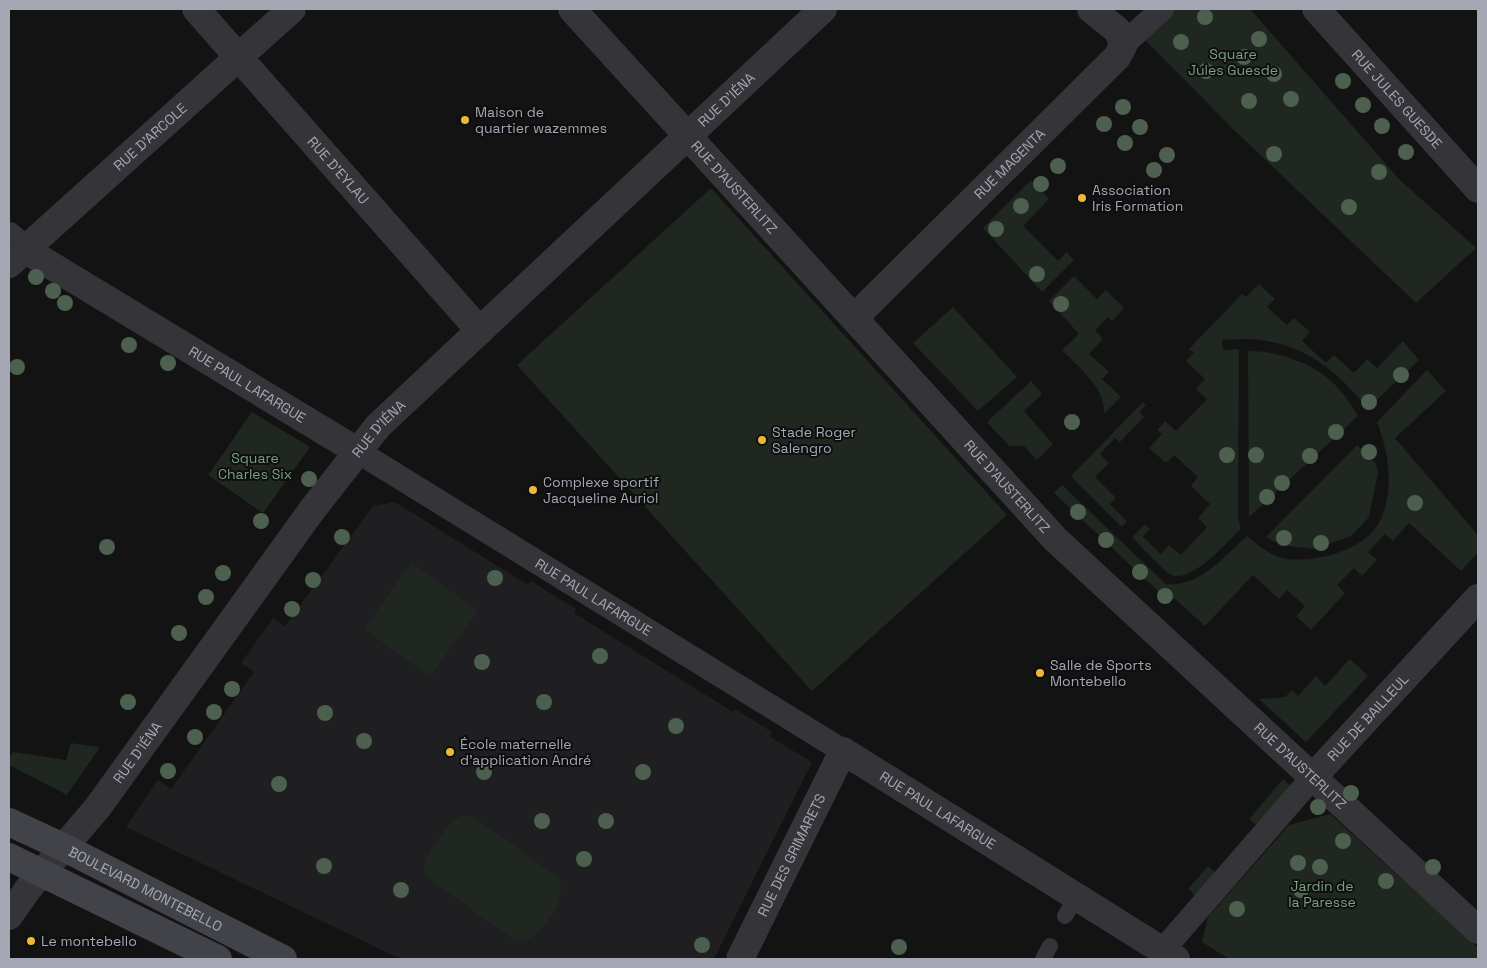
<svg xmlns="http://www.w3.org/2000/svg" width="1487" height="968" font-family="'Space Grotesk',sans-serif">
<style>
.built{fill:#1f1f21}
.green{fill:#1f2720}
.lines{fill:none;stroke-linecap:round;stroke-linejoin:round}
.service{stroke:#343439;stroke-width:16}
.pedestrian{stroke:#343439;stroke-width:24}
.minor{stroke:#343439;stroke-width:28}
.secondary{stroke:#424349;stroke-width:28}
.tree{fill:#4d604f}
.poi-dot{fill:#ebb934;stroke:#0e0e0f;stroke-width:2}
.labels{text-anchor:middle;dominant-baseline:central;stroke-width:4;stroke-linejoin:round;paint-order:stroke}
.park-label{font-size:14px;fill:#7c9f80;stroke:#0e0e0f}
.street-label{font-size:14px;fill:#a5a8b4;stroke:#0e0e0f}
.poi-label{font-size:14px;fill:#a5a8b4;stroke:#0e0e0f;text-anchor:start}
</style>
<rect width="100%" height="100%" fill="#131314"/>
<path class="built" d="M 395,502 L 528,585 L 531,581 L 576,609 L 574,613 L 733,712 L 735,709 L 772,732 L 770,737 L 812,762 L 714,959 L 401,959 L 126,827 L 158,780 L 171,789 L 254,672 L 241,663 L 273,618 L 285,626 L 373,506 Z"/>
<path class="green" d="M 1162,9 L 1250,9 L 1400,180 L 1476,248 L 1416,303 L 1235,131 L 1137,32 Z
M 1031,180 L 1049,199 L 1023,226 L 1058,261 L 1066,252 L 1074,260 L 1042,292 L 983,228 Z
M 711,188 L 1007,515 L 812,691 L 517,365 Z
M 1074,276 L 1097,299 L 1106,290 L 1124,308 L 1112,321 L 1108,317 L 1095,330 L 1103,339 L 1089,354 L 1109,372 L 1102,379 L 1121,397 L 1104,414 C 1106,388 1079,368 1062,350 L 1079,334 L 1049,301 Z
M 1259,284 L 1275,299 L 1267,307 L 1287,325 L 1294,318 L 1310,332 L 1302,341 L 1326,363 L 1334,355 L 1354,373 L 1367,359 L 1377,368 L 1403,341 L 1419,360 L 1367,409 C 1342,374 1305,345 1260,340 C 1248,338 1234,340 1222,340 L 1223,350 L 1239,349 L 1238,517 L 1241,529 C 1227,542 1192,583 1172,575 C 1164,572 1140,545 1132,537 L 1145,524 L 1150,529 L 1143,537 L 1161,554 L 1169,545 L 1181,555 L 1207,527 L 1198,518 L 1210,504 L 1191,486 L 1198,477 L 1174,455 L 1166,463 L 1149,448 L 1162,434 L 1157,430 L 1165,421 L 1176,431 L 1207,399 L 1196,389 L 1205,379 L 1186,361 L 1194,353 L 1189,349 L 1242,294 L 1246,297 Z
M 953,307 L 1017,377 L 978,411 L 913,343 Z
M 1248,351 C 1279,351 1317,364 1338,388 C 1346,396 1352,407 1358,416 L 1249,517 Z
M 1427,370 L 1446,391 L 1395,438 L 1478,535 L 1478,553 L 1461,571 L 1409,523 L 1393,541 L 1385,534 L 1368,552 L 1377,560 L 1362,576 L 1354,568 L 1337,585 L 1345,593 L 1311,630 L 1296,616 L 1305,606 L 1287,590 L 1279,599 L 1253,575 L 1205,626 L 1175,599 L 1165,598 L 1054,493 L 1062,485 L 1166,584 C 1201,587 1223,557 1247,536 C 1256,543 1267,553 1279,557 C 1308,566 1364,551 1379,523 C 1395,492 1389,453 1377,422 Z
M 1031,381 L 1042,394 L 1024,411 L 1053,444 L 1037,460 L 1024,446 L 1009,446 L 987,422 Z
M 1143,402 L 1146,405 L 1139,412 L 1144,417 L 1120,442 L 1115,438 L 1100,454 L 1109,463 L 1095,477 L 1116,498 L 1110,504 L 1127,521 L 1122,527 L 1073,479 L 1072,475 Z
M 252,412 L 310,447 L 263,513 L 208,475 Z
M 1357,445 L 1376,464 L 1378,473 L 1369,517 L 1351,536 L 1314,549 L 1281,545 L 1266,537 Z
M 411,563 L 478,610 L 430,677 L 364,629 Z
M 1350,659 L 1368,676 L 1306,742 L 1259,699 L 1285,697 L 1292,690 L 1298,696 L 1316,676 L 1325,686 Z
M 71,743 L 100,747 L 67,795 L 9,765 L 9,758 L 13,752 L 66,760 Z
M 1283,779 L 1294,789 L 1260,828 L 1249,819 Z
M 1330,814 L 1478,948 L 1478,959 L 1229,959 L 1202,942 L 1208,917 L 1289,825 Z
M 461,816 L 474,817 L 559,878 C 568,899 546,925 531,938 L 519,940 L 511,938 L 427,877 C 425,872 423,867 425,862 C 427,851 451,820 461,816 Z
M 1208,866 L 1219,876 L 1199,899 L 1188,889 Z"/>
<g class="lines">
<path class="service" d="M 1065,916 L 1076,897
M 1043,959 L 1050,946"/>
<g class="pedestrian">
<path d="M 1124,44 L 1162,9"/>
<path id="s1" d="M 357,451 L 843,751"/>
<path d="M 1162,951 L 1313,777"/>
</g>
<g class="minor">
<path id="s2" d="M 196,9 L 480,331"/>
<path id="s3" d="M 572,9 L 1055,539 L 1478,930"/>
<path id="s4" d="M 1316,9 L 1478,189"/>
<path id="s5" d="M 9,236 L 24,249 L 357,451"/>
<path id="s6" d="M 9,264 L 292,9"/>
<path id="s7" d="M 854,318 L 1117,57 L 1124,44 L 1117,30 L 1091,9"/>
<path id="s8" d="M 1313,777 L 1478,598"/>
<path id="s9" d="M 9,916 L 28,889 L 98,807 L 312,510 L 378,426 L 823,9"/>
<path id="s10" d="M 740,959 L 843,751 L 1176,959"/>
</g>
<g class="secondary">
<path id="s11" d="M 9,822 L 65,848 L 283,959"/>
<path d="M 9,857 L 218,959"/>
</g>
</g>
<g class="tree">
<circle cx="1205" cy="17" r="8"/>
<circle cx="1259" cy="39" r="8"/>
<circle cx="1181" cy="42" r="8"/>
<circle cx="1244" cy="57" r="8"/>
<circle cx="1206" cy="71" r="8"/>
<circle cx="1274" cy="74" r="8"/>
<circle cx="1343" cy="81" r="8"/>
<circle cx="1291" cy="99" r="8"/>
<circle cx="1249" cy="101" r="8"/>
<circle cx="1363" cy="105" r="8"/>
<circle cx="1123" cy="107" r="8"/>
<circle cx="1104" cy="124" r="8"/>
<circle cx="1382" cy="126" r="8"/>
<circle cx="1140" cy="127" r="8"/>
<circle cx="1125" cy="143" r="8"/>
<circle cx="1406" cy="152" r="8"/>
<circle cx="1274" cy="154" r="8"/>
<circle cx="1167" cy="155" r="8"/>
<circle cx="1058" cy="166" r="8"/>
<circle cx="1154" cy="170" r="8"/>
<circle cx="1379" cy="172" r="8"/>
<circle cx="1041" cy="184" r="8"/>
<circle cx="1021" cy="206" r="8"/>
<circle cx="1349" cy="207" r="8"/>
<circle cx="996" cy="229" r="8"/>
<circle cx="1037" cy="274" r="8"/>
<circle cx="36" cy="277" r="8"/>
<circle cx="53" cy="291" r="8"/>
<circle cx="65" cy="303" r="8"/>
<circle cx="1061" cy="304" r="8"/>
<circle cx="129" cy="345" r="8"/>
<circle cx="168" cy="363" r="8"/>
<circle cx="17" cy="367" r="8"/>
<circle cx="1401" cy="375" r="8"/>
<circle cx="1369" cy="402" r="8"/>
<circle cx="1072" cy="422" r="8"/>
<circle cx="1336" cy="432" r="8"/>
<circle cx="1369" cy="452" r="8"/>
<circle cx="1227" cy="455" r="8"/>
<circle cx="1256" cy="455" r="8"/>
<circle cx="1310" cy="456" r="8"/>
<circle cx="309" cy="479" r="8"/>
<circle cx="1282" cy="483" r="8"/>
<circle cx="1267" cy="497" r="8"/>
<circle cx="1415" cy="503" r="8"/>
<circle cx="1078" cy="512" r="8"/>
<circle cx="261" cy="521" r="8"/>
<circle cx="342" cy="537" r="8"/>
<circle cx="1284" cy="538" r="8"/>
<circle cx="1106" cy="540" r="8"/>
<circle cx="1321" cy="543" r="8"/>
<circle cx="107" cy="547" r="8"/>
<circle cx="1140" cy="572" r="8"/>
<circle cx="223" cy="573" r="8"/>
<circle cx="495" cy="578" r="8"/>
<circle cx="313" cy="580" r="8"/>
<circle cx="1165" cy="596" r="8"/>
<circle cx="206" cy="597" r="8"/>
<circle cx="292" cy="609" r="8"/>
<circle cx="179" cy="633" r="8"/>
<circle cx="600" cy="656" r="8"/>
<circle cx="482" cy="662" r="8"/>
<circle cx="232" cy="689" r="8"/>
<circle cx="128" cy="702" r="8"/>
<circle cx="544" cy="702" r="8"/>
<circle cx="214" cy="712" r="8"/>
<circle cx="325" cy="713" r="8"/>
<circle cx="676" cy="726" r="8"/>
<circle cx="195" cy="737" r="8"/>
<circle cx="364" cy="741" r="8"/>
<circle cx="168" cy="771" r="8"/>
<circle cx="484" cy="772" r="8"/>
<circle cx="643" cy="772" r="8"/>
<circle cx="279" cy="784" r="8"/>
<circle cx="1351" cy="793" r="8"/>
<circle cx="1318" cy="807" r="8"/>
<circle cx="542" cy="821" r="8"/>
<circle cx="606" cy="821" r="8"/>
<circle cx="1343" cy="841" r="8"/>
<circle cx="584" cy="859" r="8"/>
<circle cx="1298" cy="863" r="8"/>
<circle cx="324" cy="866" r="8"/>
<circle cx="1320" cy="867" r="8"/>
<circle cx="1433" cy="867" r="8"/>
<circle cx="1386" cy="881" r="8"/>
<circle cx="401" cy="890" r="8"/>
<circle cx="1301" cy="890" r="8"/>
<circle cx="1237" cy="909" r="8"/>
<circle cx="702" cy="945" r="8"/>
<circle cx="899" cy="947" r="8"/>
</g>
<g class="poi-dot">
<circle cx="465" cy="120" r="5"/>
<circle cx="1082" cy="198" r="5"/>
<circle cx="762" cy="440" r="5"/>
<circle cx="533" cy="490" r="5"/>
<circle cx="1040" cy="673" r="5"/>
<circle cx="450" cy="752" r="5"/>
<circle cx="31" cy="941" r="5"/>
</g>
<g class="labels">
<g class="park-label">
<text x="1233" y="54">Square<tspan x="1233" dy="16">Jules Guesde</tspan></text>
<text x="255" y="458">Square<tspan x="255" dy="16">Charles Six</tspan></text>
<text x="1322" y="886">Jardin de<tspan x="1322" dy="16">la Paresse</tspan></text>
</g>
<g class="street-label">
<text stroke="none"><textPath href="#s9" startOffset="1091">RUE D'IÉNA</textPath></text>
<text stroke="none"><textPath href="#s4" startOffset="121">RUE JULES GUESDE</textPath></text>
<text stroke="none"><textPath href="#s6" startOffset="190">RUE D'ARCOLE</textPath></text>
<text stroke="none"><textPath href="#s7" startOffset="219">RUE MAGENTA</textPath></text>
<text stroke="none"><textPath href="#s2" startOffset="215">RUE D'EYLAU</textPath></text>
<text stroke="none"><textPath href="#s3" startOffset="241">RUE D'AUSTERLITZ</textPath></text>
<text stroke="none"><textPath href="#s5" startOffset="281">RUE PAUL LAFARGUE</textPath></text>
<text stroke="none"><textPath href="#s9" startOffset="612">RUE D'IÉNA</textPath></text>
<text stroke="none"><textPath href="#s3" startOffset="646">RUE D'AUSTERLITZ</textPath></text>
<text stroke="none"><textPath href="#s1" startOffset="278">RUE PAUL LAFARGUE</textPath></text>
<text stroke="none"><textPath href="#s8" startOffset="81">RUE DE BAILLEUL</textPath></text>
<text stroke="none"><textPath href="#s9" startOffset="208">RUE D'IÉNA</textPath></text>
<text stroke="none"><textPath href="#s3" startOffset="1051">RUE D'AUSTERLITZ</textPath></text>
<text stroke="none"><textPath href="#s10" startOffset="344">RUE PAUL LAFARGUE</textPath></text>
<text stroke="none"><textPath href="#s10" startOffset="116">RUE DES GRIMARETS</textPath></text>
<text stroke="none"><textPath href="#s11" startOffset="152">BOULEVARD MONTEBELLO</textPath></text>
</g>
<g class="poi-label">
<text x="475" y="112">Maison de<tspan x="475" dy="16">quartier wazemmes</tspan></text>
<text x="1092" y="190">Association<tspan x="1092" dy="16">Iris Formation</tspan></text>
<text x="772" y="432">Stade Roger<tspan x="772" dy="16">Salengro</tspan></text>
<text x="543" y="482">Complexe sportif<tspan x="543" dy="16">Jacqueline Auriol</tspan></text>
<text x="1050" y="665">Salle de Sports<tspan x="1050" dy="16">Montebello</tspan></text>
<text x="460" y="744">École maternelle<tspan x="460" dy="16">d'application André</tspan></text>
<text x="41" y="941">Le montebello</text>
</g>
</g>
<rect width="1487" height="968" fill="none" stroke="#a5a8b4" stroke-width="20"/>
</svg>
